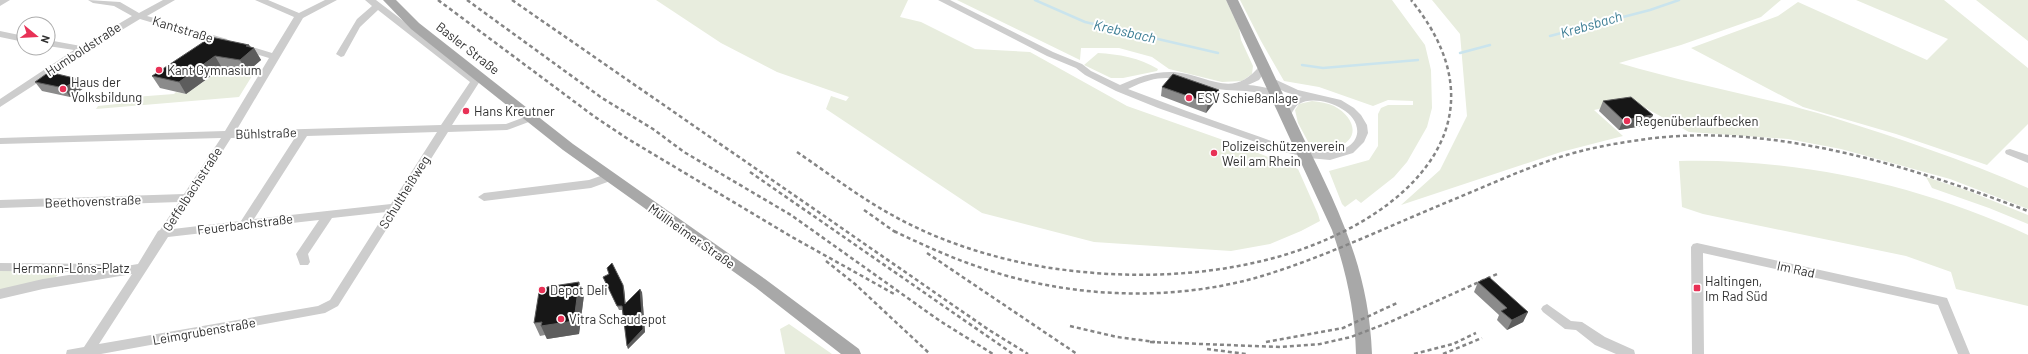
<svg xmlns="http://www.w3.org/2000/svg" width="2028" height="354" font-family="Barlow,sans-serif">
<style>
.green{fill:#e8edde}
.lines{fill:none;stroke-linecap:round;stroke-linejoin:round}
.stream{stroke:#cae4ed;stroke-width:2.5}
.minor{fill:#cdcdcd;fill-rule:evenodd}
.major{fill:#a8a8a8;fill-rule:evenodd}
.rail{stroke:#858585;stroke-width:2.5;stroke-dasharray:4 3;stroke-linecap:butt}
.wall{fill:#8b8b8b}
.shaded-wall{fill:#5d5d5d}
.building{fill:#171717;stroke:#5d5d5d}
.poi-dot{fill:#e83156;stroke:#fff;stroke-width:1.5}
.labels{text-anchor:middle;dominant-baseline:central;stroke-width:4;stroke-linejoin:round;paint-order:stroke}
.street-label{font-size:13px;fill:#303030;stroke:#fff}
.poi-label{font-size:13px;fill:#303030;stroke:#fff;text-anchor:start}
.water-label{font-size:14px;font-style:italic;fill:#3c7d94;stroke:#fff}
</style>
<rect width="100%" height="100%" fill="#fff"/>
<path class="green" d="M 656,0 L 908,0 L 900,17 L 921,22 L 975,49 L 1030,52 L 1127,106 L 1243,147 L 1298,169 L 1318,214 L 1320,221 L 1301,231 L 1270,244 L 1231,251 L 1094,242 L 982,213 L 826,109 L 831,96 L 846,101 L 849,97 L 777,72 L 721,43 Z
M 957,0 L 1226,0 L 1239,28 L 1241,40 L 1253,66 L 1252,74 L 1242,81 L 1222,82 L 1169,69 L 1152,57 L 1119,48 L 1081,48 L 1080,60 Z
M 1240,0 L 1392,0 L 1425,45 L 1431,70 L 1432,108 L 1427,127 L 1407,162 L 1394,177 L 1361,203 L 1356,199 L 1345,207 L 1342,204 L 1329,171 L 1369,160 L 1378,146 L 1378,114 L 1381,108 L 1388,105 L 1413,105 L 1413,101 L 1388,100 L 1373,106 L 1319,87 L 1284,81 L 1261,41 Z
M 1432,0 L 1781,0 L 1761,17 L 1681,45 L 1619,63 C 1689,84 1761,96 1831,117 C 1898,138 1964,160 2028,188 L 2028,209 L 1950,179 L 1841,149 L 1788,139 L 1689,132 L 1633,101 L 1594,110 L 1623,136 L 1561,152 L 1401,205 L 1440,170 L 1467,116 L 1460,34 Z
M 1856,0 L 1944,0 L 2028,68 L 2028,124 L 1987,165 L 1896,134 L 1803,107 L 1691,48 L 1778,16 L 1798,2 L 1927,60 L 1948,39 Z
M 1976,0 L 2028,0 L 2028,41 Z
M 1098,53 C 1118,54 1140,58 1158,69 L 1157,71 L 1123,78 L 1111,78 L 1084,65 Z
M 220,70 L 252,76 L 239,97 L 96,109 L 98,106 L 117,104 L 121,98 L 174,94 L 176,92 L 186,94 Z
M 1312,101 C 1320,102 1327,103 1334,106 C 1355,117 1362,140 1335,148 C 1328,150 1319,149 1312,149 L 1298,123 L 1295,110 L 1299,104 Z
M 1679,161 C 1797,158 1921,185 2028,235 L 2028,306 L 1956,289 L 1951,272 L 1906,256 L 1703,214 L 1682,207 Z
M 1926,177 L 1966,190 L 2028,215 L 2028,224 L 1989,208 L 1932,188 Z
M 0,270 L 56,271 L 58,275 L 53,279 L 0,292 Z
M 789,324 L 832,354 L 785,354 L 780,329 Z"/>
<g class="lines">
<path class="stream" d="M 1035,0 L 1085,22 L 1218,53
M 1550,36 L 1650,10 L 1679,0
M 1460,53 L 1490,45
M 1302,65 L 1323,68 L 1418,60"/>
<path class="minor" d="M 0,0 L 10,0 L 0,6 Z
M 88,0 L 120,2 L 139,13 L 163,0 L 175,0 L 147,16 L 227,39 L 229,41 L 224,44 L 140,19 L 87,51 L 0,107 L 0,99 L 74,50 L 48,46 L 48,40 L 81,46 L 132,16 L 114,6 L 93,3 Z
M 255,0 L 268,0 L 299,13 L 325,0 L 337,0 L 303,18 L 236,131 L 441,125 L 470,82 L 378,10 L 360,27 L 344,56 L 341,57 L 336,54 L 357,19 L 372,6 L 365,0 L 376,0 L 479,79 L 480,81 L 452,125 L 506,124 L 530,115 L 535,118 L 534,120 L 507,130 L 448,132 L 338,306 L 325,313 L 101,354 L 66,354 L 67,350 L 84,347 L 132,274 L 43,289 L 0,299 L 0,289 L 43,279 L 88,272 L 0,271 L 0,263 L 103,264 L 107,265 L 108,269 L 138,264 L 158,231 L 160,230 L 179,202 L 0,208 L 0,200 L 184,194 L 221,138 L 0,144 L 0,138 L 225,131 L 269,58 L 239,49 L 237,47 L 242,44 L 272,53 L 294,17 ZM 437,132 L 391,204 L 254,219 L 307,136 ZM 296,136 L 241,221 L 173,229 L 231,138 ZM 386,212 L 330,300 L 318,306 L 99,344 L 168,237 L 319,220 L 296,254 L 300,265 L 308,265 L 310,262 L 308,254 L 332,218 Z
M 938,0 L 950,0 L 1053,52 L 1082,64 L 1091,71 L 1120,85 C 1137,77 1155,71 1174,72 C 1210,75 1233,101 1261,64 L 1267,64 L 1269,66 L 1259,80 L 1248,85 C 1259,86 1275,88 1282,96 L 1281,98 L 1277,99 C 1269,97 1262,93 1254,92 C 1242,90 1229,91 1217,89 C 1179,81 1168,69 1128,89 C 1167,104 1206,118 1246,132 C 1270,140 1294,151 1319,152 C 1333,153 1354,150 1357,134 C 1361,110 1317,93 1299,104 C 1295,106 1292,113 1290,116 L 1282,116 L 1281,114 L 1291,100 L 1302,97 L 1285,92 L 1266,82 L 1265,80 L 1266,78 L 1270,77 L 1298,90 L 1341,100 L 1354,108 L 1361,115 L 1367,125 L 1368,133 L 1364,142 L 1353,153 L 1330,160 L 1309,158 L 1284,152 L 1158,108 L 1116,91 L 1085,75 L 1076,68 L 1047,56 Z
M 0,31 L 24,36 L 24,42 L 0,37 Z
M 2010,149 L 2028,155 L 2028,163 L 2006,154 L 2005,152 L 2006,150 Z
M 609,173 L 614,177 L 613,180 L 591,188 L 484,201 L 478,197 L 484,193 L 589,180 Z
M 1697,243 L 1947,298 L 1970,354 L 1958,354 L 1938,305 L 1703,253 L 1704,354 L 1692,354 L 1691,247 L 1693,244 Z
M 1547,304 L 1571,321 L 1582,322 L 1605,337 L 1634,350 L 1635,354 L 1616,354 L 1595,345 L 1576,330 L 1565,329 L 1543,312 L 1541,309 L 1543,306 Z"/>
<path class="major" d="M 383,0 L 396,0 L 419,23 L 573,144 L 765,279 L 859,349 L 861,354 L 841,354 L 755,287 L 563,150 L 411,29 Z
M 1226,0 L 1238,0 C 1260,46 1282,91 1303,137 C 1339,210 1369,270 1372,354 L 1356,354 C 1355,311 1346,271 1332,230 Z"/>
<path class="rail" d="M 438,0 L 595,117 L 628,139 L 792,237 L 896,295
M 467,0 L 602,98 L 653,129 L 684,152 L 791,215 L 940,321 L 993,354
M 512,0 L 989,330 L 1028,354
M 797,152 C 828,173 859,197 892,215 C 938,241 992,258 1044,267 C 1114,278 1185,278 1253,263 C 1381,236 1522,136 1411,0
M 750,172 L 1013,354
M 864,210 L 898,234
M 894,231 C 921,244 947,256 976,266 C 1065,298 1171,303 1262,276 C 1325,257 1389,226 1450,201 C 1484,187 1519,171 1554,159 C 1583,149 1616,143 1647,139 C 1773,122 1912,167 2028,211
M 927,253 L 1077,354
M 826,261 L 855,284 L 930,354
M 1070,326 L 1117,337 L 1155,342
M 1150,342 L 1280,347 L 1320,344 L 1351,337 L 1390,322 L 1497,274
M 1266,342 L 1343,328 L 1397,303
M 1207,349 L 1246,354
M 1414,354 L 1453,344 L 1476,333
M 1443,354 L 1482,338"/>
</g>
<path class="wall" d="M 249,45 L 251,47 L 254,48 L 261,60 L 247,72 L 222,68 L 186,94 L 160,88 L 152,76 Z
M 78,79 L 84,88 L 70,97 L 42,91 L 35,82 Z
M 1162,87 L 1217,99 L 1206,113 L 1161,96 Z
M 1603,101 L 1653,115 L 1648,125 L 1619,130 L 1599,111 Z
M 603,277 L 624,288 L 625,303 L 642,292 L 645,332 L 628,349 L 622,310 L 619,310 Z
M 1478,282 L 1528,312 L 1523,322 L 1507,330 L 1497,320 L 1499,315 L 1474,292 Z
M 546,291 L 584,295 L 579,334 L 547,339 L 545,335 L 540,336 L 534,323 Z"/>
<path class="shaded-wall" d="M 249,45 L 252,50 L 254,48 L 261,60 L 247,72 L 240,60 L 246,46 Z
M 215,56 L 222,68 L 186,94 L 179,82 Z
M 78,79 L 84,88 L 70,97 L 64,88 Z
M 1219,90 L 1217,99 L 1206,113 L 1208,103 Z
M 1653,115 L 1648,125 L 1619,130 L 1623,120 Z
M 579,282 L 584,295 L 579,334 L 547,339 L 541,326 Z
M 623,285 L 624,288 L 626,307 L 625,304 Z
M 640,289 L 642,292 L 645,332 L 628,349 L 627,346 Z
M 1528,312 L 1523,322 L 1507,330 L 1512,320 Z"/>
<path class="building" d="M 211,37 L 249,45 L 246,46 L 254,48 L 240,60 L 215,56 L 179,82 L 152,76 Z
M 49,72 L 78,79 L 64,88 L 35,82 Z
M 1173,74 L 1219,90 L 1208,103 L 1162,87 Z
M 1631,97 L 1653,115 L 1623,120 L 1603,101 Z
M 612,263 L 623,285 L 625,304 L 640,289 L 643,329 L 627,346 L 622,306 L 617,306 L 603,277 L 609,274 L 607,268 Z
M 1489,277 L 1528,312 L 1512,320 L 1501,311 L 1507,308 L 1478,282 Z
M 579,282 L 574,321 L 541,326 L 542,322 L 534,323 L 539,292 L 546,291 L 547,287 Z"/>
<g class="poi-dot">
<circle cx="159" cy="70" r="4"/>
<circle cx="63" cy="89" r="4"/>
<circle cx="1189" cy="98" r="4"/>
<circle cx="466" cy="111" r="4"/>
<circle cx="1627" cy="121" r="4"/>
<circle cx="1214" cy="153" r="4"/>
<rect x="1693" y="284" width="8" height="8" rx="2"/>
<circle cx="542" cy="290" r="4"/>
<circle cx="561" cy="319" r="4"/>
</g>
<g class="labels">
<g class="street-label">
<text transform="translate(183 29) rotate(17)">Kantstraße</text>
<text transform="translate(468 48) rotate(38)">Basler Straße</text>
<text transform="translate(83 49) rotate(-33)">Humboldstraße</text>
<text transform="translate(266 133) rotate(-2)">Bühlstraße</text>
<text transform="translate(192 189) rotate(-57)">Geffelbachstraße</text>
<text transform="translate(404 192) rotate(-58)">Schultheißweg</text>
<text transform="translate(93 201) rotate(-2)">Beethovenstraße</text>
<text transform="translate(245 224) rotate(-7)">Feuerbachstraße</text>
<text transform="translate(692 236) rotate(35)">Müllheimer Straße</text>
<text x="71" y="268">Hermann-Löns-Platz</text>
<text transform="translate(1796 269) rotate(12)">Im Rad</text>
<text transform="translate(204 331) rotate(-10)">Leimgrubenstraße</text>
</g>
<g class="poi-label">
<text x="167" y="70">Kant Gymnasium</text>
<text x="71" y="82">Haus der<tspan x="71" dy="15">Volksbildung</tspan></text>
<text x="1197" y="98">ESV Schießanlage</text>
<text x="474" y="111">Hans Kreutner</text>
<text x="1635" y="121">Regenüberlaufbecken</text>
<text x="1222" y="146">Polizeischützenverein<tspan x="1222" dy="15">Weil am Rhein</tspan></text>
<text x="1705" y="281">Haltingen,<tspan x="1705" dy="15">Im Rad Süd</tspan></text>
<text x="550" y="290">Depot Deli</text>
<text x="569" y="319">Vitra Schaudepot</text>
</g>
<g class="water-label">
<text transform="translate(1591 24) rotate(-16)">Krebsbach</text>
<text transform="translate(1125 31) rotate(13)">Krebsbach</text>
</g>
</g>
<g transform="translate(36 36) rotate(108)"><circle r="19" fill="#ffffff" stroke="#acacac"/>
<path d="M0-3L7 15L0 10L-7 15Z" fill="#e83156"/>
<text y="-6" font-size="11" font-weight="bold" text-anchor="middle" fill="#303030">N</text>
</g>
</svg>
